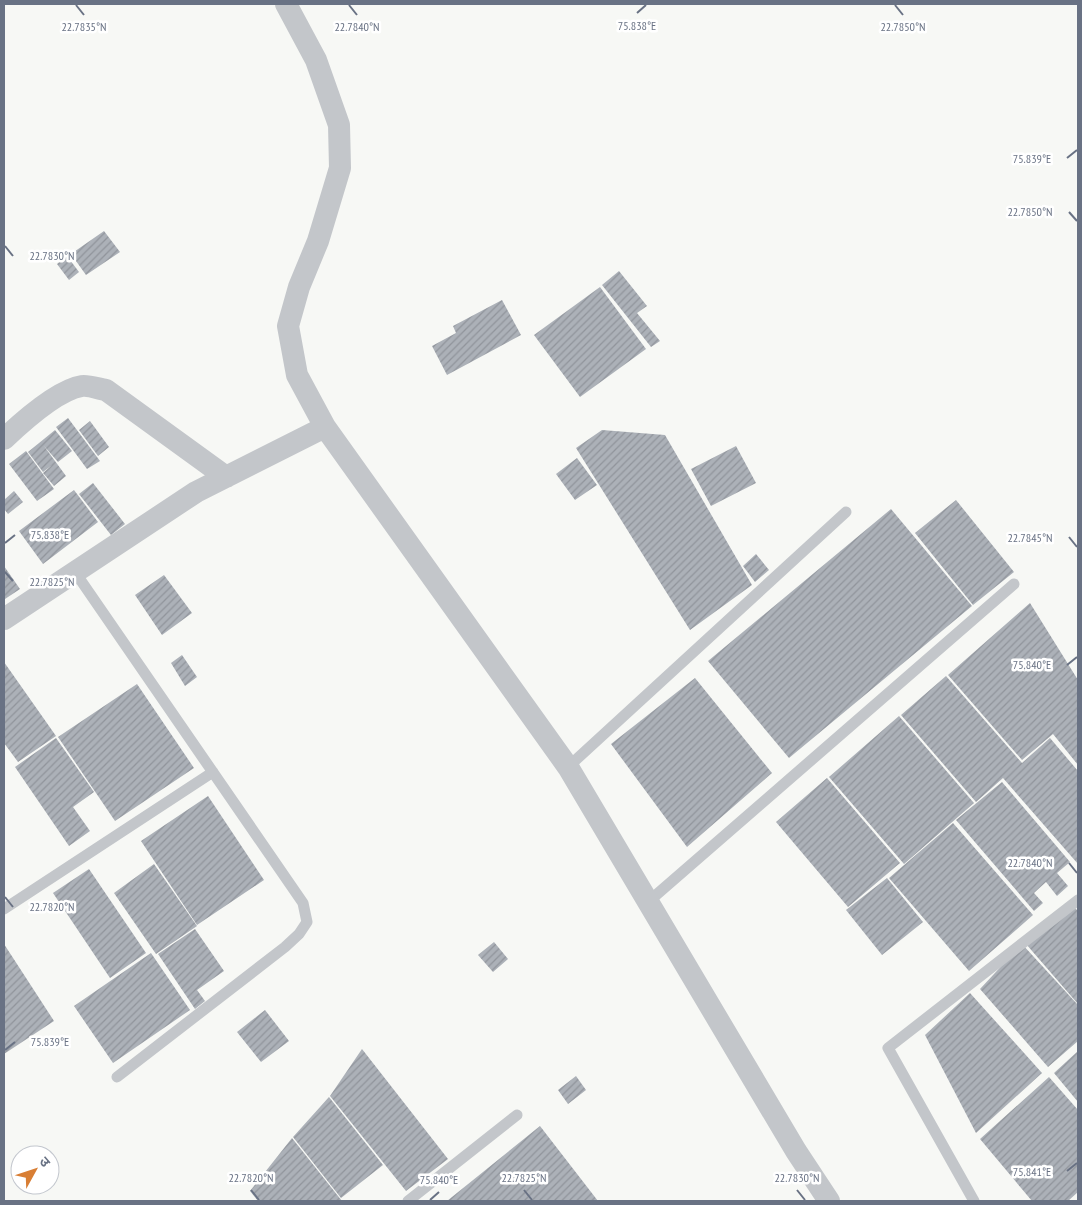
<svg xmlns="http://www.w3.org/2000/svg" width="1082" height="1205" font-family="'PT Sans Narrow','Noto Sans Devanagari',sans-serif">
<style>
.building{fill:url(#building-hatch)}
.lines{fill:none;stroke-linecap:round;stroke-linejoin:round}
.lane{stroke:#c3c6ca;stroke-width:11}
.street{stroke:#c3c6ca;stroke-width:22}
.ticks{fill:none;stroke:#697284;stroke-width:2}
.ticks-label{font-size:12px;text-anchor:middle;fill:#697284;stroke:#fff;stroke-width:5;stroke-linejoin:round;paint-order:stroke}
</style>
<defs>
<pattern id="building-hatch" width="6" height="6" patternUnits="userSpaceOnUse" patternTransform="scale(1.25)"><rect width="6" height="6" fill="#acb1b8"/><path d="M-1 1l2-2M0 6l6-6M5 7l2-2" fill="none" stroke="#90949b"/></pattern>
</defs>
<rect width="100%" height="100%" fill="#f7f8f5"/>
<path class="building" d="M 104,231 L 120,252 L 86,275 L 71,254 Z
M 67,256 L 79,272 L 69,280 L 57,264 Z
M 619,271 L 647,306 L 637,313 L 660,341 L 651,347 L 602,285 Z
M 600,287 L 646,349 L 580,397 L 534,335 Z
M 502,300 L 521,335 L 447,375 L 432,346 L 456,333 L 453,326 Z
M 68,418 L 100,461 L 87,469 L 56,427 Z
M 90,421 L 109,447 L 98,456 L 79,430 Z
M 55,430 L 72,451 L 58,462 L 44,446 L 66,476 L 54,486 L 43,473 L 52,465 L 43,472 L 28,452 Z
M 602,430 L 665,435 L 752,585 L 690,630 L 576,448 Z
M 736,446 L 756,483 L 711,506 L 691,469 Z
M 26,451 L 54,489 L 37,501 L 9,464 Z
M 577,458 L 597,485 L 575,500 L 556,474 Z
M 93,483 L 125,524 L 111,535 L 79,494 Z
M 74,490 L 98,522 L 43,564 L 19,531 Z
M 14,491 L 23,502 L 8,514 L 4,509 L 4,500 Z
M 956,500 L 1014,572 L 973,605 L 915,533 Z
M 891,509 L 972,606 L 789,758 L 708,661 Z
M 756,554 L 769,570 L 755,582 L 743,566 Z
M 4,566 L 20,589 L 5,599 L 4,598 Z
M 164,575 L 192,613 L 162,635 L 135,595 Z
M 1030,603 L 1078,680 L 1078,765 L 1053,734 L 1022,760 L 948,675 Z
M 182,655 L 197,677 L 185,686 L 171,663 Z
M 4,662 L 56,736 L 18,762 L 4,743 Z
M 946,676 L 1022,763 L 1050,738 L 1078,771 L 1078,864 L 1003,778 L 976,802 L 901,715 Z
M 695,678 L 772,773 L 687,847 L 611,744 Z
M 137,684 L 194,768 L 115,821 L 58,737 Z
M 899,716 L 974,803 L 904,864 L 829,777 Z
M 56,738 L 94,792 L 73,807 L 90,831 L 69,846 L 15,767 Z
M 827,778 L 900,863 L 848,907 L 776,822 Z
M 1002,782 L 1070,862 L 1057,873 L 1068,886 L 1057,896 L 1046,882 L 1034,893 L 1043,903 L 1034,911 L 956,820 Z
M 208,796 L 264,880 L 197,925 L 141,841 Z
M 953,823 L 1033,915 L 969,971 L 889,878 Z
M 154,864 L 197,926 L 156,954 L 114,893 Z
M 89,869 L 146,953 L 110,978 L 53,893 Z
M 887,878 L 923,922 L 882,955 L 846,910 Z
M 1073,906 L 1078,911 L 1078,1004 L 1026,944 Z
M 195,929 L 224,971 L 197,990 L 205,1001 L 195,1009 L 158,954 Z
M 494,942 L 508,959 L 493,972 L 478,955 Z
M 4,944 L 54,1021 L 4,1054 Z
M 1022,944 L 1078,1005 L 1078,1041 L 1048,1067 L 980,989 Z
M 151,953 L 190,1010 L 113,1063 L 74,1006 Z
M 970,993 L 1042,1073 L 976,1133 L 925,1035 Z
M 265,1010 L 289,1041 L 261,1062 L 237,1032 Z
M 362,1049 L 448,1159 L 406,1191 L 330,1096 Z
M 1078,1051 L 1078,1102 L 1054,1073 Z
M 576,1076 L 586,1090 L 568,1104 L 558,1090 Z
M 1049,1077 L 1078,1110 L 1078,1192 L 1068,1201 L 1032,1201 L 980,1139 Z
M 329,1097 L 383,1165 L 341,1198 L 293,1137 Z
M 540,1126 L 598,1201 L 447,1201 Z
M 292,1138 L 342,1201 L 258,1201 L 250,1191 Z"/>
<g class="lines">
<path class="lane" d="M 75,572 L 303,903 L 307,922 L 299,934 L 285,947 L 117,1077
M 568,767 L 846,512
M 648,902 L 1014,584
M 4,909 L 213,772
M 408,1201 L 517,1115
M 974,1201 L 888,1048 L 1078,900"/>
<path class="street" d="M 286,4 L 316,60 L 339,125 L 340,168 L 318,241 L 299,287 L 288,326 L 297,375 L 325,427
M 4,439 C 22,422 57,390 82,386 C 89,385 99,389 106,390 L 226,477
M 4,619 L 196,492 L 325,427 L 568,767 L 796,1151 L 829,1201"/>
</g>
<path class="ticks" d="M 76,5 L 84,15M 349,5 L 357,15M 895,5 L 903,15M 637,13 L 646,5M 1067,158 L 1077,150M 1069,212 L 1077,221M 5,246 L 13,256M 1069,537 L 1077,547M 5,543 L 15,535M 5,572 L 13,581M 1067,665 L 1077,657M 1069,863 L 1077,873M 5,897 L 13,907M 5,1050 L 15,1042M 1067,1171 L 1077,1163M 251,1190 L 259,1200M 524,1190 L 532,1200M 797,1190 L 805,1200M 430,1200 L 439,1192"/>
<g class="ticks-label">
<text x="637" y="30">75.838°E</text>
<text x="84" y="31">22.7835°N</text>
<text x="357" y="31">22.7840°N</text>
<text x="903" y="31">22.7850°N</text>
<text x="1032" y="163">75.839°E</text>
<text x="1030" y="216">22.7850°N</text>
<text x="52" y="260">22.7830°N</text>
<text x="50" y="539">75.838°E</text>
<text x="1030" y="542">22.7845°N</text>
<text x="52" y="586">22.7825°N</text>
<text x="1032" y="669">75.840°E</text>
<text x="1030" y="867">22.7840°N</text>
<text x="52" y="911">22.7820°N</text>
<text x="50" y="1046">75.839°E</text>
<text x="1032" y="1176">75.841°E</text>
<text x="251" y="1182">22.7820°N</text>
<text x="524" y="1182">22.7825°N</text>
<text x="797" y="1182">22.7830°N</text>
<text x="439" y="1184">75.840°E</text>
</g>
<rect width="1082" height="1205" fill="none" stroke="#697284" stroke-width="10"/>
<g transform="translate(35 1170) rotate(50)"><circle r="24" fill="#ffffff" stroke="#c3c7ce"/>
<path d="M0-4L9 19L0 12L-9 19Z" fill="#d87e34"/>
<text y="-8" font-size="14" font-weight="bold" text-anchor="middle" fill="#697284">उ</text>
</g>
</svg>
